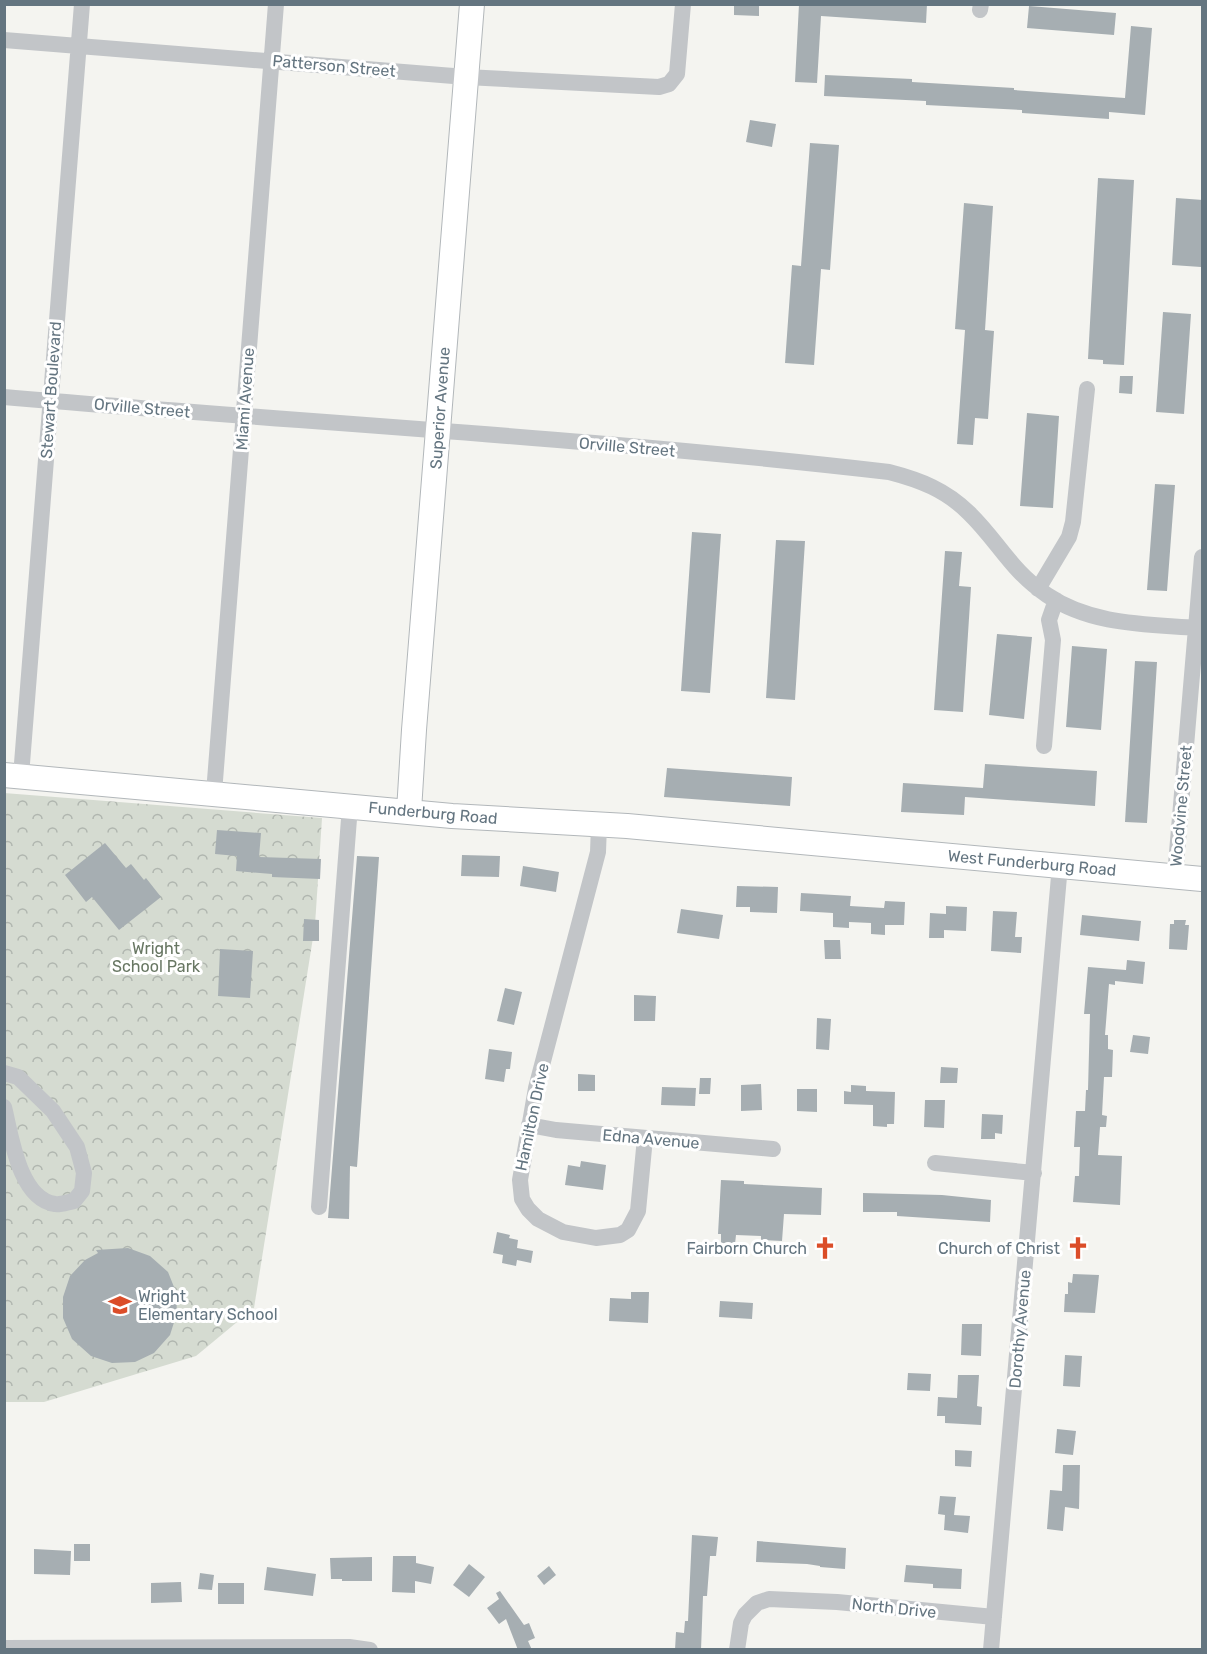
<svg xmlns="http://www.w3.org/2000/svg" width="1207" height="1654" font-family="Rubik,sans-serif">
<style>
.park{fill:url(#park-crowns)}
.building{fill:#a6aeb2}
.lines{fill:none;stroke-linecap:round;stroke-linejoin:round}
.secondary-casing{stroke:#b2b7ba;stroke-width:26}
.street{stroke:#c2c5c8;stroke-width:16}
.secondary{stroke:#fff;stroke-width:24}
.labels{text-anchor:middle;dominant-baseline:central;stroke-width:6;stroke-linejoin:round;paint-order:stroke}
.street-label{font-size:16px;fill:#647580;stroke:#fff}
.park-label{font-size:16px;fill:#687763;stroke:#fff}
.poi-label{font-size:16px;fill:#647580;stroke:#fff;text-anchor:end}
</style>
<defs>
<pattern id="park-crowns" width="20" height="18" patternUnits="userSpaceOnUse" patternTransform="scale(1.5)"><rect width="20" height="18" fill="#d5dbd1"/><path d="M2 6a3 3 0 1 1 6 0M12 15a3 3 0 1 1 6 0" fill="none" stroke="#b0b6af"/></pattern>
</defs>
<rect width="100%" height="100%" fill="#f4f4f0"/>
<path class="park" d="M 4,793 L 322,818 L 315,925 L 254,1308 L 196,1356 L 44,1402 L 5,1402 Z"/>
<path class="building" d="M 734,4 L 759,4 L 759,16 L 734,15 Z
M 799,4 L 927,4 L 926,23 L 821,16 L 817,83 L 795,82 Z
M 1029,6 L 1116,13 L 1114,35 L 1027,28 Z
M 1131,26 L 1152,28 L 1145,115 L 1109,112 L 1109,119 L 1022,113 L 1022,110 L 926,105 L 926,101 L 824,96 L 825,75 L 912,79 L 912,82 L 1014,88 L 1014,90 L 1125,98 Z
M 750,120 L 776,124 L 772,147 L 746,142 Z
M 810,143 L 839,145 L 830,270 L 821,269 L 814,365 L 785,363 L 792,265 L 801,266 Z
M 1098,178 L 1134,180 L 1124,365 L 1103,364 L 1103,360 L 1088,359 Z
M 1176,198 L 1203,200 L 1201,267 L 1172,265 Z
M 964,203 L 993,206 L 985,330 L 994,331 L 988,419 L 975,418 L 973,445 L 957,444 L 965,330 L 955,329 Z
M 1163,312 L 1191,314 L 1184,414 L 1156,412 Z
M 1120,376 L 1133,376 L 1132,394 L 1119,393 Z
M 1027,413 L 1059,416 L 1053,508 L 1020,506 Z
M 1155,484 L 1175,485 L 1167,591 L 1147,590 Z
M 692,532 L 721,534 L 710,693 L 681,691 Z
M 776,540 L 805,541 L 795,700 L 766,698 Z
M 945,551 L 962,552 L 959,586 L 971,587 L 963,712 L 934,710 Z
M 997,634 L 1032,637 L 1024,719 L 989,715 Z
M 1072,646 L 1107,649 L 1101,730 L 1066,727 Z
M 1135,661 L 1157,662 L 1147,823 L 1125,822 Z
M 985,764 L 1097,771 L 1095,806 L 965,797 L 964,815 L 901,812 L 903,783 L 983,788 Z
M 667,768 L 792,777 L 790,806 L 664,797 Z
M 217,830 L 261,833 L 259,857 L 321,859 L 320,879 L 272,877 L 272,874 L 236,871 L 237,856 L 215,854 Z
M 105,843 L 126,868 L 131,864 L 144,880 L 146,878 L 161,897 L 119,930 L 92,897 L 86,902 L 65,875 Z
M 462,855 L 500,856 L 499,877 L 461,876 Z
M 357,856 L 379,857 L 357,1167 L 350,1166 L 349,1219 L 328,1218 Z
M 523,866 L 559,872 L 556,892 L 520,886 Z
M 737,886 L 778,887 L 777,913 L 750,912 L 750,907 L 736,907 Z
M 801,893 L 851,896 L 850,906 L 884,908 L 885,901 L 905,902 L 904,925 L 885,925 L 885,935 L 871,934 L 871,923 L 849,922 L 849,928 L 833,927 L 833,913 L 800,911 Z
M 946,906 L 967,907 L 966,931 L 944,930 L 944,938 L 929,938 L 930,913 L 946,914 Z
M 681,909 L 723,915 L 719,939 L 677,933 Z
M 993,911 L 1017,912 L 1015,937 L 1022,937 L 1021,953 L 991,951 Z
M 1082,915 L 1141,921 L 1139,941 L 1080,935 Z
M 304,919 L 319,920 L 319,941 L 303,941 Z
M 1174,920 L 1186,920 L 1185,925 L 1189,925 L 1187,950 L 1169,949 L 1170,924 L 1174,924 Z
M 824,940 L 840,940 L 841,959 L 825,959 Z
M 220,949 L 253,951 L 250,998 L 218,996 Z
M 1127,960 L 1145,962 L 1143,984 L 1115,981 L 1115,985 L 1109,984 L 1105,1035 L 1108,1035 L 1108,1049 L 1113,1050 L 1112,1077 L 1104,1077 L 1102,1115 L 1107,1116 L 1106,1127 L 1100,1127 L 1098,1155 L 1122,1156 L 1120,1205 L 1073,1202 L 1075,1176 L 1079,1176 L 1080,1147 L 1074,1147 L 1076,1111 L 1085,1111 L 1086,1090 L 1088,1090 L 1090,1014 L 1084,1014 L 1088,967 L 1126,970 Z
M 505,988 L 522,992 L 514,1025 L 497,1021 Z
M 634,995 L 656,996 L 655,1021 L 634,1021 Z
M 817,1018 L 831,1019 L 829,1050 L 816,1049 Z
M 1133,1035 L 1150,1037 L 1148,1054 L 1130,1052 Z
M 489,1049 L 512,1052 L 510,1069 L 506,1069 L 504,1082 L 485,1079 Z
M 941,1067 L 958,1068 L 957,1083 L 940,1083 Z
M 578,1074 L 595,1075 L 595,1091 L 578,1091 Z
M 700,1078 L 711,1078 L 710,1094 L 699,1094 Z
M 761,1084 L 762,1110 L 741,1111 L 741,1085 Z
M 851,1085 L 866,1086 L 866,1091 L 895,1092 L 894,1124 L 887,1124 L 887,1127 L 873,1126 L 873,1105 L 844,1104 L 844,1091 L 851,1092 Z
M 662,1087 L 696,1088 L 695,1106 L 661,1105 Z
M 797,1089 L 817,1089 L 817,1112 L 797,1111 Z
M 925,1100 L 945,1100 L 944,1128 L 924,1127 Z
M 982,1114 L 1003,1115 L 1002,1134 L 995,1133 L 995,1139 L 981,1139 Z
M 581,1161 L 606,1165 L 603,1190 L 565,1185 L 568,1165 L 580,1167 Z
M 721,1180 L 744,1181 L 744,1184 L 822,1188 L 821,1215 L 784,1214 L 782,1241 L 761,1240 L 761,1236 L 736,1235 L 735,1244 L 721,1243 L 721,1234 L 718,1234 Z
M 863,1193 L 942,1195 L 991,1200 L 990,1222 L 897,1216 L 897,1212 L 863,1212 Z
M 497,1232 L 510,1235 L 509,1238 L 518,1240 L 517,1248 L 533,1251 L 531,1263 L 517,1260 L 516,1266 L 502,1263 L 503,1255 L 493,1253 Z
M 128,1248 L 150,1256 L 168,1272 L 176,1292 L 177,1313 L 170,1335 L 154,1353 L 135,1362 L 112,1363 L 91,1356 L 72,1339 L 63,1318 L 63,1297 L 70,1276 L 85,1260 L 98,1253 L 96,1250 Z
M 1073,1274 L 1099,1275 L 1095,1313 L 1064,1312 L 1065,1294 L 1068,1294 L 1068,1282 L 1072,1283 Z
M 631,1292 L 649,1292 L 648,1323 L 609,1321 L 610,1298 L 631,1299 Z
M 720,1301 L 753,1303 L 752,1319 L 719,1317 Z
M 962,1324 L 982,1324 L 981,1356 L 961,1355 Z
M 1065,1355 L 1082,1356 L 1080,1387 L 1063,1386 Z
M 908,1373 L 931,1374 L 930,1391 L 907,1390 Z
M 958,1375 L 979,1375 L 977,1406 L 982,1407 L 981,1425 L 945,1423 L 945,1416 L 937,1416 L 938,1397 L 957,1398 Z
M 1057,1429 L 1076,1431 L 1073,1455 L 1055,1453 Z
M 955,1450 L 972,1451 L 971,1467 L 955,1466 Z
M 1063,1465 L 1080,1465 L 1079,1509 L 1065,1507 L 1063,1531 L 1047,1529 L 1050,1490 L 1062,1491 Z
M 940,1496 L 956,1497 L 954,1515 L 970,1516 L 968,1533 L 944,1530 L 945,1515 L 938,1514 Z
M 692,1535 L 718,1537 L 716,1556 L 710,1556 L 707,1596 L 703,1596 L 701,1650 L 675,1650 L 676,1632 L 684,1633 L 685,1621 L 688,1621 Z
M 757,1541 L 846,1548 L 845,1569 L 820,1567 L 820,1566 L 807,1564 L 756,1562 Z
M 74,1544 L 90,1544 L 90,1561 L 74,1561 Z
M 34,1549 L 71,1551 L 70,1575 L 34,1574 Z
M 393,1556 L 416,1556 L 416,1563 L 434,1567 L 431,1584 L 415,1581 L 415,1593 L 392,1592 Z
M 372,1557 L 372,1581 L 342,1581 L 342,1579 L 331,1579 L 330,1558 Z
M 469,1564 L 485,1577 L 469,1597 L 453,1585 Z
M 906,1565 L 962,1569 L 961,1589 L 933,1588 L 933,1584 L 904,1582 Z
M 549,1566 L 556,1575 L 544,1585 L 537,1576 Z
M 267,1567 L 316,1574 L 313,1596 L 264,1590 Z
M 200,1573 L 214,1575 L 212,1590 L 198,1589 Z
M 181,1582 L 182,1602 L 151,1603 L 151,1583 Z
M 218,1583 L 244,1583 L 244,1604 L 218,1604 Z
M 500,1591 L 524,1625 L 529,1623 L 535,1638 L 528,1641 L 532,1650 L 518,1650 L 506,1619 L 499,1624 L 487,1608 L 499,1599 L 496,1593 Z"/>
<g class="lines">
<g class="secondary-casing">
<path id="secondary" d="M 4,775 L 452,816 L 627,826 L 1202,879
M 409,811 L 414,730 L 472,4"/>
</g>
<path class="street" d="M 980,10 L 981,4
M 4,40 L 466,77 L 659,87 L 669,84 L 677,74 L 683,4
M 4,397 C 299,422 595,438 889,472 C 920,480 946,490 969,513 C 998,541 1011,571 1047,595 C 1091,625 1145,624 1196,628
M 1038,589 L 1069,537 L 1073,522 L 1087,389
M 1044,746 L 1053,640 L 1049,620 L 1056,600
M 21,776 L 82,4
M 214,793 L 276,4
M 599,825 L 598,852 L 536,1088 L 520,1180 L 522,1199 L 528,1209 L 538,1219 L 563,1232 L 596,1238 L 620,1235 L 628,1230 L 638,1211 L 645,1138
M 1175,876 L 1202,557
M 4,1073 L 18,1077 L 53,1111 L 77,1147 L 84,1173 L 82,1191 L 74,1201 C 68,1202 60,1205 55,1204 C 19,1199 11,1135 4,1107
M 529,1125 L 556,1130 L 773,1149
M 935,1163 L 1034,1173
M 319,1207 L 350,806
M 4,1648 L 349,1647 L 370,1650
M 737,1650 L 741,1623 L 745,1615 L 757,1603 L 769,1599 L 837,1602 L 994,1617
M 991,1650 L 1060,865"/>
<use href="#secondary" class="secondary"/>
</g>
<defs>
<g id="church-bare" transform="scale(1.8)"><path d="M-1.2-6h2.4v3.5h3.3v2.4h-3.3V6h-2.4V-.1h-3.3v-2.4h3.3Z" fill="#db4d29" stroke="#fff" stroke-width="2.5" paint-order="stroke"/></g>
<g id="school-bare" transform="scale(1.8)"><path d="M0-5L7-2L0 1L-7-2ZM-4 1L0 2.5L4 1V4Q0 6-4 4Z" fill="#db4d29" stroke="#fff" stroke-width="2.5" paint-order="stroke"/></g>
</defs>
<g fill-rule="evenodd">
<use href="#church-bare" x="825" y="1248"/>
<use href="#church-bare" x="1078" y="1248"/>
<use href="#school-bare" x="120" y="1305"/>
</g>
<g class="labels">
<g class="street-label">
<text transform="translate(334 66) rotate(5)">Patterson Street</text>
<text transform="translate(51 390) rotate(-86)">Stewart Boulevard</text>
<text transform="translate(245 399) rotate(-86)">Miami Avenue</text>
<text transform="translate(142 408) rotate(5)">Orville Street</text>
<text transform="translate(440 408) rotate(-86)">Superior Avenue</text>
<text transform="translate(627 447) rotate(5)">Orville Street</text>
<text transform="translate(1181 806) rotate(-85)">Woodvine Street</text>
<text transform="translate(433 813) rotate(5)">Funderburg Road</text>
<text transform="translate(1032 863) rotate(5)">West Funderburg Road</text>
<text transform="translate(532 1117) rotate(-78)">Hamilton Drive</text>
<text transform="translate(651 1139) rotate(5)">Edna Avenue</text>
<text transform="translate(1020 1329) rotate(-85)">Dorothy Avenue</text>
<text transform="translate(894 1608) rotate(6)">North Drive</text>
</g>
<g class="park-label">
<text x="156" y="948">Wright<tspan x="156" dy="18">School Park</tspan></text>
</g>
<g class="poi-label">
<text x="807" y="1248">Fairborn Church</text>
<text x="1060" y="1248">Church of Christ</text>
<text x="138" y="1296" text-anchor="start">Wright<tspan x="138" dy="18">Elementary School</tspan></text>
</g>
</g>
<rect width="1207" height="1654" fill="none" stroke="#647580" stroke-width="12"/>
</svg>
